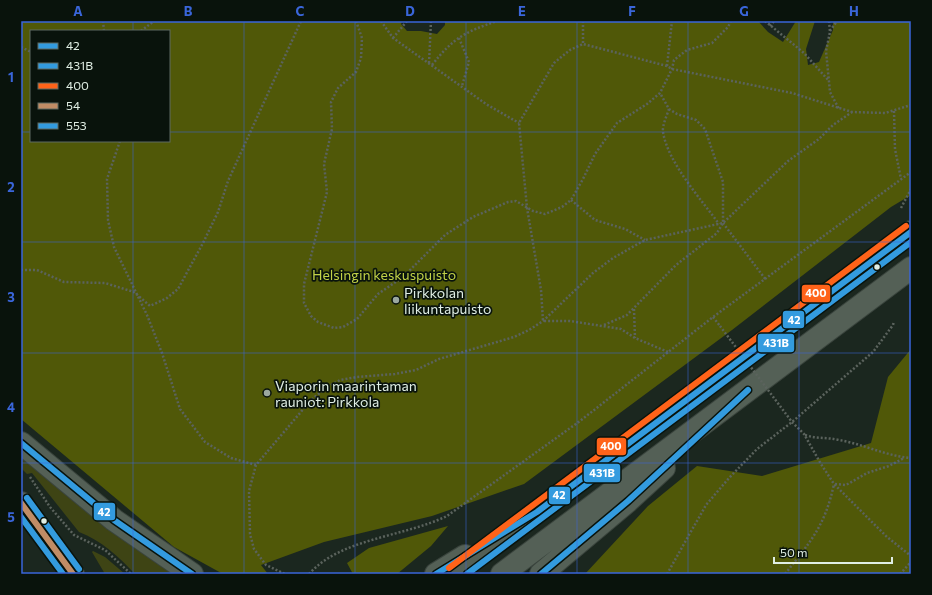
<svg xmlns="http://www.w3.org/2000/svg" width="932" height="595" font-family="Commissioner,sans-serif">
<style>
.green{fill:#3e4414}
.forest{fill:#505808;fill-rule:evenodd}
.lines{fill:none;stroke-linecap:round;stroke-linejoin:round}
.trunk-casing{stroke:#3a443d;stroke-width:24}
.path{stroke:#5b635d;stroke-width:2.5;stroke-dasharray:2 2;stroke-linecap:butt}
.trunk{stroke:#546056;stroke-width:22}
.path-bridge{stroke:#5b635d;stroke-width:2.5;stroke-dasharray:2 2;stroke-linecap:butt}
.bus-1-casing{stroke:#09130c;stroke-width:9}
.bus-2-casing{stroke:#09130c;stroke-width:9}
.bus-3-casing{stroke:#09130c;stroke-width:9}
.bus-4-casing{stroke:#09130c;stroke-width:9}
.bus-5-casing{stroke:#09130c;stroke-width:9}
.bus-6-casing{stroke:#09130c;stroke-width:9}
.bus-1{stroke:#339bdf;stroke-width:6}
.bus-2{stroke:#339bdf;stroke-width:6}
.bus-3{stroke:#ff6319;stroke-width:6}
.bus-4{stroke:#c18c65;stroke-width:6}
.bus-5{stroke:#339bdf;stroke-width:6}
.bus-6{stroke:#339bdf;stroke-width:6}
.grid{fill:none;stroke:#3a66da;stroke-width:1;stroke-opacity:0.55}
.bus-dot{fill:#e0eee4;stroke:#09130c;stroke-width:1.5}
.poi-dot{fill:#9ba89f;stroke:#09130c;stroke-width:1.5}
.labels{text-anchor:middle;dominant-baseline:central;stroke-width:3.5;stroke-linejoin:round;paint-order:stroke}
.park-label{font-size:14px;fill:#c2d247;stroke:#09130c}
.poi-label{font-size:14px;fill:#e0eee4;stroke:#09130c;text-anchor:start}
.line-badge{stroke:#09130c;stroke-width:1.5}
.badge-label{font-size:11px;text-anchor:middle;font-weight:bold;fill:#fff}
.neatline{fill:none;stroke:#3a66da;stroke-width:1.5}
.grid-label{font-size:13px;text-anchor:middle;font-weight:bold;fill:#3a66da}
</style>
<rect width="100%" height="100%" fill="#1b271f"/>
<path class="green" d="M 21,455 L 177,574 L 135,574 C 120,558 101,540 79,532 L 32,473 L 27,474 L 21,468 Z
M 93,551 L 105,557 L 125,574 L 105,574 L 92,552 Z"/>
<path class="forest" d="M 21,21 L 402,21 L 401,24 L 407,31 L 421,31 L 437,34 L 445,25 L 445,21 L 758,21 L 768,32 L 783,42 L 796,21 L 815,21 L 806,49 L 808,65 L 819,62 L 833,30 L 833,21 L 911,21 L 911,195 L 891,207 L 732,330 L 524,484 L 432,516 L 324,542 L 261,565 L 268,574 L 223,574 L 174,547 L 21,419 ZM 31,31 L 169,31 L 169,141 L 31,141 Z
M 911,349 L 911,574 L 585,574 L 648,506 L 697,466 L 762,476 L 871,443 L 888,377 Z
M 448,526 L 431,546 L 397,574 L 353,574 L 347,563 L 369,548 Z"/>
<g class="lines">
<g class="trunk-casing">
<path id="trunk" d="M 21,443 L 114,520 L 192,574
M 21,503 L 73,574
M 436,574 L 465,556
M 454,574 L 911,232
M 502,574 L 911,268
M 541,574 L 628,501 L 664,468"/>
</g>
<path class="path" d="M 103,21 L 104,31
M 356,21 L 362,38 L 361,58 L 356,72 L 338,88 L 331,102 L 332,129 L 324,164 L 327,192 L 304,284 L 304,303 L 311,316 L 318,322 L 334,328 L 343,327 L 357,319 L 378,294 L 403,277 L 445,235 L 473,217 L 508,202 L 516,201 L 533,211 L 545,214 L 562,207 L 571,200 L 583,179 L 595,154 L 617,123 L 647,104 L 660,93 L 672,69 L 674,60 L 687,50 L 712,43 L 728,27 L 731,21
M 381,21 L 393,38 L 486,104 L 519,123
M 583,21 L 583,44
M 765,21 L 804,53 L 829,81
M 829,21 L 830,32 L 826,51 L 830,92 L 839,109
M 770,26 L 774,21
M 141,31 L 154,21
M 830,31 L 837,21
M 393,38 L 407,21
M 459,38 L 469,62 L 462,86
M 21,47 L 31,52
M 429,63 L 431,21
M 432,65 C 453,38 465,32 497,21
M 667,66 L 672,21
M 21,76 L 21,96
M 669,109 C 667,115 662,126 663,132 C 668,163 701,199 719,224
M 894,111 L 895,149 L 901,179
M 120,141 L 107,179 L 108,220 L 114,247 L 147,315 L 162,353 L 180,409 L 205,442 L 231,458 L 256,465 L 311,400 L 326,388 L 340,380 L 357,377 L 395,374 L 416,370 L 439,359 L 514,337 L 529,330 L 543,321 L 593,273 L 613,258 L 645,240 L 723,223 L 788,161 L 819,139 L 833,125 L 852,112
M 571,200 L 595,220 L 625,229 L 645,240
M 901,208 L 911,189
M 723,223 L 766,280
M 21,270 L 37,270 L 64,282 L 105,283 L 134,292 L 150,306 L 167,298 L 178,289 L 203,243 L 218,212 L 228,181 L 301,21
M 634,309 L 635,338
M 713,317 L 720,326
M 604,325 L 627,315 L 676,265 L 717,233 L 723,223 L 723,182 L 705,129 L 696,120 L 677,114 L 669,109 L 660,93
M 668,352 L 635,338 L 621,329 L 570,321 L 543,321 L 541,290 L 527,208 L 519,123 L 554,63 L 570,50 L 583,44 L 667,66 L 672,69 L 792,93 L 852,112 L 885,113 L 911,105
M 780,406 L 792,422 L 804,434 L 821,464 L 834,484 L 887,537 L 911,556
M 805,435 C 817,439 826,437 839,440 C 863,444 886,456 911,458
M 256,465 L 249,491 L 250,534 L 254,549 L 266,565 L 285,574
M 30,477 L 50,507 L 74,535 L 105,550 L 131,574
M 835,484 L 846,485 L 867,473 L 889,466 L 904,458
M 309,574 C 341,538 404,537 447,516 L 580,421 L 713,317 L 911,172
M 667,574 L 706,505 L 729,478 L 757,449 L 792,422 L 873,352 L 893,325 L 894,321
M 785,574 C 811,541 825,526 834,484
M 900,574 L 911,562"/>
<use href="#trunk" class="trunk"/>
<path class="path-bridge" d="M 720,326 L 780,406"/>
<g class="bus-1-casing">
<path id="bus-1" d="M 21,443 L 114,520 L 192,574
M 436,574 L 537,512 L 911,232
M 541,574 L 628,501 L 748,390"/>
</g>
<g class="bus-2-casing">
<path id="bus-2" d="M 467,574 L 911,242"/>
</g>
<g class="bus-3-casing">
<path id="bus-3" d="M 449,568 L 906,226"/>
</g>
<g class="bus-4-casing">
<path id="bus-4" d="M 21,503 L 73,574"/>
</g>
<g class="bus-5-casing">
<path id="bus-5" d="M 21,517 L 63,574"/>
</g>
<g class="bus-6-casing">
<path id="bus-6" d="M 27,498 L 79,569"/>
</g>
<use href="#bus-1" class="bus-1"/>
<use href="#bus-2" class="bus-2"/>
<use href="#bus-3" class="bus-3"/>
<use href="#bus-4" class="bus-4"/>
<use href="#bus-5" class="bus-5"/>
<use href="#bus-6" class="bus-6"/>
</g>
<path class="grid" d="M 133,21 L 133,31M 244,21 L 244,574M 355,21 L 355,574M 466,21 L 466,574M 577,21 L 577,574M 688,21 L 688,574M 799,21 L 799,574M 21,132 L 31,132M 169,132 L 911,132M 133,141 L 133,574M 21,242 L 911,242M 21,353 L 911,353M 21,463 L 911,463"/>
<g class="bus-dot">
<circle cx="877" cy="267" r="3.5"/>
<circle cx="44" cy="521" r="3.5"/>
</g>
<g class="poi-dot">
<circle cx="396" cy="300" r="4"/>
<circle cx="267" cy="393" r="4"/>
</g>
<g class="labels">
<g class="park-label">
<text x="384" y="274">Helsingin keskuspuisto</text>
</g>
<g class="poi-label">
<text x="404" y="292">Pirkkolan<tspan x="404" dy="16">liikuntapuisto</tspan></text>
<text x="275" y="385">Viaporin maarintaman<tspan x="275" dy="16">rauniot: Pirkkola</tspan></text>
</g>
</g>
<g class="line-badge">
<rect x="801" y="284" width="30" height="19" rx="4" fill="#ff6319"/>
<rect x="782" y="310" width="23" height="19" rx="4" fill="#339bdf"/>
<rect x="757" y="333" width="38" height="20" rx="4" fill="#339bdf"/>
<rect x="596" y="437" width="31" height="19" rx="4" fill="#ff6319"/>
<rect x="583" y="463" width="38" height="20" rx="4" fill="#339bdf"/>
<rect x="548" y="486" width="23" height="19" rx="4" fill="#339bdf"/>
<rect x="93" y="502" width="23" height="19" rx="4" fill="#339bdf"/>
</g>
<g class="badge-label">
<text x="816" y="297">400</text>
<text x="794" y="324">42</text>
<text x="776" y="347">431B</text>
<text x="611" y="450">400</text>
<text x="602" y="477">431B</text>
<text x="559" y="499">42</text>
<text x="104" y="516">42</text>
</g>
<rect width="932" height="595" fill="none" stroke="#09130c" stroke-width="44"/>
<rect x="30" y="30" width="140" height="112" fill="#09130c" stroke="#5f6b62"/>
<rect x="38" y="43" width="20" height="6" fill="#339bdf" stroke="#5f6b62"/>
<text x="66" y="50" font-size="12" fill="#e0eee4">42</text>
<rect x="38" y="63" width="20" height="6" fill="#339bdf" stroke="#5f6b62"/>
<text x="66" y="70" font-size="12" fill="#e0eee4">431B</text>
<rect x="38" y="83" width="20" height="6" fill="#ff6319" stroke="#5f6b62"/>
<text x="66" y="90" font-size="12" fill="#e0eee4">400</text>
<rect x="38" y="103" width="20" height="6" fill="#c18c65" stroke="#5f6b62"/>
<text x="66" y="110" font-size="12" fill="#e0eee4">54</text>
<rect x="38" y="123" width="20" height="6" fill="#339bdf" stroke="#5f6b62"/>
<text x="66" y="130" font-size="12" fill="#e0eee4">553</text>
<path d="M774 557v6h118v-6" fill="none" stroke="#e0eee4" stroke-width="2"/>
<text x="780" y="557" font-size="12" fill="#e0eee4" stroke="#09130c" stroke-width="3" paint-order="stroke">50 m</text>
<rect x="22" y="22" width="888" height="551" class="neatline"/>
<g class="grid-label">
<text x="78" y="16">A</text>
<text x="188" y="16">B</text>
<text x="300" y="16">C</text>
<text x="410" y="16">D</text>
<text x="522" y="16">E</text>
<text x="632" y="16">F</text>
<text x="744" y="16">G</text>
<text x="854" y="16">H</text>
<text x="11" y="82">1</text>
<text x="11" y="192">2</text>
<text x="11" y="302">3</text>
<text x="11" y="412">4</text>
<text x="11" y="522">5</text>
</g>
</svg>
